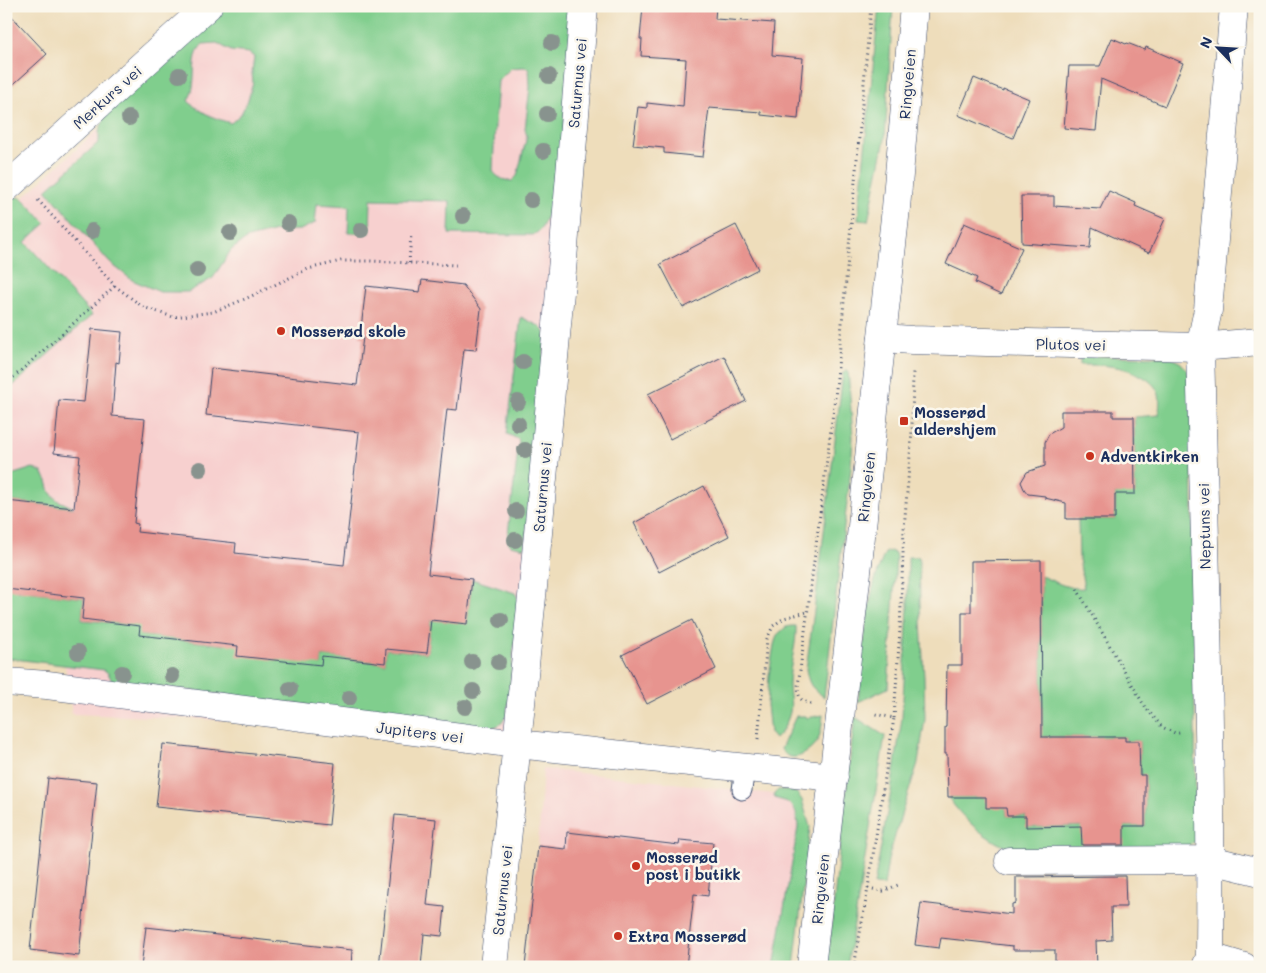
<svg xmlns="http://www.w3.org/2000/svg" width="1266" height="973" font-family="Mali,sans-serif">
<style>
.built{fill:#f7d0cf}
.green{fill:#80ce8d;stroke:#4e7e76;fill-rule:evenodd}
.building{fill:#e7948f}
.lines{fill:none;stroke-linecap:round;stroke-linejoin:round}
.lane-casing{stroke:#3b496c;stroke-width:21}
.street-casing{stroke:#3b496c;stroke-width:29}
.secondary-casing{stroke:#3b496c;stroke-width:29}
.path{stroke:#3b496c;stroke-width:3;stroke-dasharray:1 4;stroke-linecap:butt}
.lane{stroke:#fff;stroke-width:19}
.street{stroke:#fff;stroke-width:28}
.secondary{stroke:#fff;stroke-width:28}
.tree{fill:#88938e}
.poi-dot{fill:#c8321e;stroke:#fbf7ec;stroke-width:2}
.labels{text-anchor:middle;dominant-baseline:central;stroke-width:5;stroke-linejoin:round;paint-order:stroke}
.street-label{font-size:15px;fill:#1b2f5e;stroke:#fbf7ec}
.poi-label{font-size:15px;font-weight:bold;fill:#1b2f5e;stroke:#fbf7ec;text-anchor:start}
</style>
<rect width="100%" height="100%" fill="#fbf7ec"/>
<filter id="ink" filterUnits="userSpaceOnUse"><feTurbulence type="fractalNoise" baseFrequency=".02" numOctaves="2"/><feDisplacementMap in="SourceGraphic" scale="10" xChannelSelector="R" yChannelSelector="G"/><feConvolveMatrix kernelMatrix="1 2 1 2 8 2 1 2 1" color-interpolation-filters="sRGB"/></filter>
<filter id="wash" filterUnits="userSpaceOnUse"><feTurbulence type="fractalNoise" baseFrequency=".0096" numOctaves="4" result="noise"/><feDisplacementMap in="SourceGraphic" scale="20" xChannelSelector="R" yChannelSelector="G"/><feGaussianBlur stdDeviation="1.12" result="paint"/><feColorMatrix in="noise" values="0 0 0 0 0 0 0 0 0 0 0 0 0 0 0 0 0 1.4 0 .05"/><feComposite in="paint" operator="in"/></filter>
<g filter="url(#wash)">
<rect width="100%" height="100%" fill="#edb"/>
<path class="built" d="M 234,6 L 584,6 L 515,741 L 377,726 L 72,714 L 64,659 L 6,647 L 6,213 Z
M 543,769 L 774,794 L 775,798 L 786,801 L 793,806 L 797,814 L 798,827 L 774,967 L 525,967 L 538,846 Z"/>
<path class="green" d="M 223,6 L 573,6 L 557,213 C 543,213 547,221 540,230 C 538,232 536,233 533,235 L 449,234 L 450,201 L 371,199 L 370,233 L 348,233 L 349,206 L 317,204 L 315,223 L 300,230 L 276,231 L 248,238 L 231,250 L 213,278 L 188,292 L 160,292 L 132,280 L 109,262 L 46,190 L 99,142 L 99,131 L 107,112 ZM 217,43 L 231,51 L 249,53 L 254,57 L 252,73 L 253,83 L 248,100 L 241,114 L 231,123 C 215,119 200,112 188,101 C 198,84 191,65 198,51 C 199,48 201,46 203,44 ZM 523,67 L 529,68 L 530,87 L 525,129 L 527,136 L 517,176 L 512,181 C 504,180 498,179 493,171 L 495,124 L 498,81 L 511,68 Z
M 879,6 L 893,6 L 885,139 L 868,221 L 858,220 Z
M 16,197 L 22,198 L 46,223 L 25,242 L 92,315 L 6,392 L 6,203 L 11,199 Z
M 521,317 L 539,326 L 546,333 L 525,548 L 510,545 L 508,540 L 508,534 L 519,442 L 518,439 L 507,434 Z
M 1080,356 L 1170,357 L 1181,363 L 1188,371 L 1192,414 L 1196,841 L 1188,846 L 1174,851 L 1011,850 C 985,838 964,821 948,797 L 986,797 L 1006,808 L 1007,816 L 1026,816 L 1026,827 L 1145,826 L 1145,775 L 1140,775 L 1139,741 L 1125,741 L 1125,737 L 1045,737 L 1045,742 L 1038,730 L 1042,730 L 1041,576 C 1054,581 1069,590 1084,588 L 1079,559 L 1078,519 L 1115,519 L 1115,494 L 1135,493 L 1134,417 L 1159,415 C 1159,408 1161,398 1158,392 C 1156,387 1152,383 1148,380 C 1126,365 1106,365 1080,365 Z
M 848,370 L 853,437 L 851,468 L 824,697 C 811,687 809,686 806,669 L 818,582 L 843,373 Z
M 33,468 L 42,472 L 47,481 L 50,492 L 57,500 L 74,508 L 6,501 L 6,476 L 8,476 Z
M 890,551 L 895,553 L 896,558 L 888,688 L 858,702 C 863,656 865,596 885,553 Z
M 908,557 L 919,557 L 920,603 L 924,677 L 925,719 L 918,763 L 902,812 L 888,860 L 884,886 L 874,885 L 891,791 L 902,718 L 908,607 Z
M 472,579 L 515,593 L 519,600 L 507,715 L 501,724 L 492,728 L 112,681 L 108,673 L 104,670 L 6,658 L 6,589 L 84,598 L 82,620 L 126,624 L 142,611 L 140,635 L 225,645 L 227,630 L 321,665 L 322,656 L 385,663 L 386,649 L 427,653 L 431,620 L 467,623 Z
M 792,626 L 796,626 C 797,646 789,665 789,685 C 789,694 792,703 790,712 C 788,721 782,733 775,739 L 770,733 L 767,705 L 769,675 L 774,645 L 777,635 L 786,627 Z
M 823,715 C 822,724 821,734 817,742 C 811,751 796,762 786,755 C 784,753 782,751 781,749 L 796,716 L 806,716 L 807,718 Z
M 855,717 L 885,736 L 847,967 L 827,967 L 840,844 Z
M 778,790 L 787,790 L 797,793 L 802,800 L 810,827 L 794,967 L 774,967 L 798,827 C 797,818 797,807 787,802 C 783,800 779,800 775,798 L 774,794 Z"/>
<g id="blocks">
<path class="building" d="M 643,6 L 716,6 L 715,19 L 774,23 L 772,55 L 803,58 L 798,119 L 761,115 L 761,112 L 709,108 L 703,157 L 664,153 L 664,148 L 633,145 L 638,107 L 647,108 L 647,103 L 683,107 L 686,59 L 641,56 L 642,39 L 640,39 Z
M 6,10 L 47,54 L 6,91 Z
M 1112,38 L 1126,44 L 1127,43 L 1145,50 L 1146,47 L 1183,63 L 1165,106 L 1101,79 L 1096,131 L 1064,128 L 1069,66 L 1100,66 Z
M 974,78 L 1003,90 L 1003,88 L 1029,99 L 1013,138 L 958,115 Z
M 1109,191 L 1136,203 L 1135,206 L 1165,219 L 1149,253 L 1092,227 L 1090,248 L 1022,243 L 1021,196 L 1054,196 L 1054,206 L 1100,209 Z
M 964,223 L 1022,248 L 1001,295 L 975,283 L 977,278 L 946,264 Z
M 736,225 L 758,269 L 683,308 L 660,264 Z
M 422,280 L 463,285 L 481,309 L 476,350 L 464,349 L 457,410 L 447,409 L 428,574 L 472,579 L 467,624 L 431,620 L 427,653 L 386,649 L 385,663 L 322,656 L 321,665 L 237,656 L 238,646 L 139,635 L 140,626 L 82,619 L 84,598 L 6,589 L 6,501 L 74,508 L 80,456 L 54,453 L 59,400 L 84,402 L 92,329 L 122,332 L 119,363 L 116,362 L 112,416 L 145,419 L 134,523 L 138,524 L 137,532 L 236,543 L 235,553 L 344,565 L 359,432 L 206,415 L 211,368 L 357,385 L 363,337 L 360,337 L 366,286 L 420,292 Z
M 724,356 L 746,401 L 670,439 L 648,394 Z
M 1061,411 L 1113,411 L 1113,417 L 1134,417 L 1135,494 L 1115,494 L 1115,519 L 1066,519 L 1066,503 L 1045,498 L 1045,496 L 1028,494 L 1024,489 L 1021,482 L 1027,472 L 1045,466 L 1045,442 L 1049,434 L 1061,427 Z
M 704,486 L 729,536 L 659,572 L 634,523 Z
M 1041,560 L 1042,737 L 1125,737 L 1125,741 L 1139,741 L 1140,775 L 1145,775 L 1145,826 L 1124,826 L 1124,845 L 1082,845 L 1081,826 L 1026,827 L 1026,816 L 1007,816 L 1006,808 L 986,808 L 986,797 L 948,797 L 947,754 L 945,754 L 945,727 L 946,727 L 947,665 L 962,665 L 962,612 L 971,612 L 971,561 Z
M 692,620 L 716,669 L 647,704 L 622,655 Z
M 163,744 L 335,763 L 329,825 L 156,807 Z
M 48,778 L 55,779 L 55,778 L 97,782 L 79,956 L 30,950 Z
M 395,815 L 436,819 L 427,905 L 445,907 L 442,936 L 424,934 L 421,967 L 379,967 Z
M 567,832 L 679,845 L 680,840 L 713,843 L 708,896 L 694,894 L 686,967 L 525,967 L 538,846 L 566,849 Z
M 1125,876 L 1126,907 L 1111,907 L 1112,940 L 1096,941 L 1097,967 L 1055,967 L 1055,950 L 1013,950 L 1013,946 L 941,938 L 939,948 L 915,945 L 921,903 L 1012,914 L 1012,904 L 1016,903 L 1016,877 Z
M 146,927 L 352,950 L 351,967 L 141,967 Z"/>
</g>
</g>
<g filter="url(#ink)">
<use href="#blocks" fill-opacity="0" stroke="#3b496c" stroke-width="1"/>
<g class="lines">
<g class="lane-casing">
<path id="lane" d="M 742,790 L 745,768"/>
</g>
<g class="street-casing">
<path id="street" d="M 6,188 L 208,6
M 882,338 L 912,340 L 1028,343 L 1200,347 L 1260,342
M 6,682 L 47,685 L 517,744 L 834,777
M 1009,861 L 1211,860 L 1260,872
M 1210,957 L 1244,967
M 494,967 L 534,577 L 563,259 L 584,6
M 1206,967 L 1210,957 C 1212,753 1205,550 1200,347 L 1208,310 L 1234,6"/>
</g>
<g class="secondary-casing">
<path id="secondary" d="M 811,967 L 860,546 L 874,410 L 896,208 L 914,6"/>
</g>
<path class="path" d="M 38,200 L 115,286 L 143,307 L 173,317 L 213,312 L 245,299 L 308,269 L 341,261 L 369,261 L 456,265
M 409,263 L 411,234
M 6,384 L 115,286
M 1077,589 L 1145,707 L 1162,727 L 1175,733 L 1181,733
M 811,704 C 799,700 799,698 798,686 L 836,389 L 871,6
M 894,718 L 900,629 L 904,529 L 912,431 L 913,369
M 758,739 L 767,639 L 773,626 L 784,618 L 807,612
M 868,888 L 883,891 L 898,885
M 854,967 L 868,888 L 894,718 L 875,714"/>
<use href="#lane" class="lane"/>
<use href="#street" class="street"/>
<use href="#secondary" class="secondary"/>
</g>
<g class="tree">
<circle cx="552" cy="43" r="8"/>
<circle cx="179" cy="75" r="8"/>
<circle cx="549" cy="76" r="8"/>
<circle cx="547" cy="114" r="8"/>
<circle cx="129" cy="118" r="8"/>
<circle cx="543" cy="151" r="8"/>
<circle cx="531" cy="200" r="8"/>
<circle cx="463" cy="216" r="8"/>
<circle cx="288" cy="223" r="8"/>
<circle cx="361" cy="230" r="8"/>
<circle cx="92" cy="231" r="8"/>
<circle cx="230" cy="233" r="8"/>
<circle cx="197" cy="270" r="8"/>
<circle cx="523" cy="362" r="8"/>
<circle cx="518" cy="402" r="8"/>
<circle cx="518" cy="424" r="8"/>
<circle cx="525" cy="450" r="8"/>
<circle cx="200" cy="469" r="8"/>
<circle cx="516" cy="511" r="8"/>
<circle cx="515" cy="540" r="8"/>
<circle cx="501" cy="620" r="8"/>
<circle cx="78" cy="652" r="8"/>
<circle cx="472" cy="662" r="8"/>
<circle cx="498" cy="662" r="8"/>
<circle cx="122" cy="673" r="8"/>
<circle cx="172" cy="676" r="8"/>
<circle cx="290" cy="689" r="8"/>
<circle cx="473" cy="691" r="8"/>
<circle cx="349" cy="698" r="8"/>
<circle cx="465" cy="707" r="8"/>
</g>
</g>
<g class="poi-dot">
<circle cx="281" cy="331" r="5"/>
<rect x="899" y="416" width="10" height="10" rx="2.5"/>
<circle cx="1090" cy="456" r="5"/>
<circle cx="636" cy="866" r="5"/>
<circle cx="618" cy="936" r="5"/>
</g>
<g class="labels">
<g class="street-label">
<text transform="translate(577 83) rotate(-85)">Saturnus vei</text>
<text transform="translate(907 84) rotate(-85)">Ringveien</text>
<text transform="translate(107 97) rotate(-42)">Merkurs vei</text>
<text transform="translate(1071 344) rotate(1)">Plutos vei</text>
<text transform="translate(542 487) rotate(-85)">Saturnus vei</text>
<text transform="translate(866 487) rotate(-84)">Ringveien</text>
<text transform="translate(1204 526) rotate(-91)">Neptuns vei</text>
<text transform="translate(420 732) rotate(7)">Jupiters vei</text>
<text transform="translate(820 889) rotate(-84)">Ringveien</text>
<text transform="translate(502 890) rotate(-84)">Saturnus vei</text>
</g>
<g class="poi-label">
<text x="291" y="331">Mosserød skole</text>
<text x="914" y="412">Mosserød<tspan x="914" dy="17">aldershjem</tspan></text>
<text x="1100" y="456">Adventkirken</text>
<text x="646" y="857">Mosserød<tspan x="646" dy="17">post i butikk</tspan></text>
<text x="628" y="936">Extra Mosserød</text>
</g>
</g>
<rect width="1266" height="973" fill="none" stroke="#fbf7ec" stroke-width="25"/>
<g transform="translate(1218 48) rotate(295)" stroke="#fbf7ec" stroke-width="4" paint-order="stroke">
<path d="M0-4L9 19L0 12L-9 19Z" fill="#1b2f5e"/>
<text y="-8" font-size="14" font-weight="bold" text-anchor="middle" fill="#1b2f5e">N</text>
</g>
</svg>
